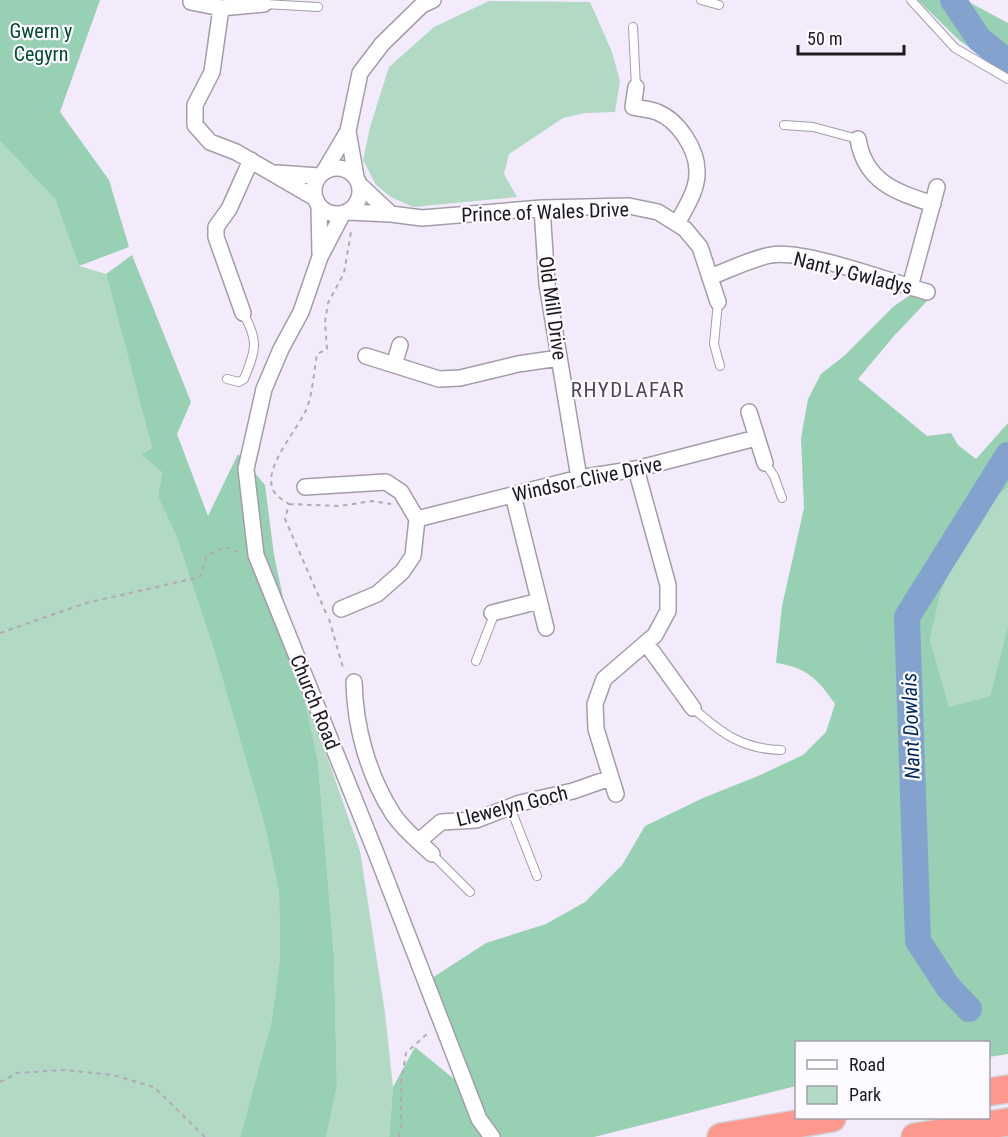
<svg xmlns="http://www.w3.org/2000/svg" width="1008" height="1137" font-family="'Roboto Condensed',sans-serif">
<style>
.green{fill:#b1d9c3}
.forest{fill:#98d0b3}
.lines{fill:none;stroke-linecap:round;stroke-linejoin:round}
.river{stroke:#83a3ce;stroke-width:26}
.lane-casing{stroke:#a49cab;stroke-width:10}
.street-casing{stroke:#a49cab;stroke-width:18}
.highway-casing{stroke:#d2d1d2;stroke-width:30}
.path{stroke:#b0aab6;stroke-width:2;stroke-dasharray:4.5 4.5;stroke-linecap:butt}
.lane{stroke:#fff;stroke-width:8}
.street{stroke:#fff;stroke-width:15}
.highway{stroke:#fd988f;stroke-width:27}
.labels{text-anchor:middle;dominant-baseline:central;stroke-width:4.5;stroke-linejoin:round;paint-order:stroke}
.park-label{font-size:20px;fill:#004c31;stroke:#fdfbff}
.street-label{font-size:20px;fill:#1d1a1f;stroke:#fdfbff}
.neighbourhood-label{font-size:21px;letter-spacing:1.5px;fill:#4e4754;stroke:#fdfbff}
.water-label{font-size:21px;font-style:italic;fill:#002a5d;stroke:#fdfbff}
</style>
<rect width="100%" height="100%" fill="#f3ebfb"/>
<path class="green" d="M 489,1 L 590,2 L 612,52 L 620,81 L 615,112 L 585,113 L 563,118 L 509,154 L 504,174 L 517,197 L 413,207 L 391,197 L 376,185 L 363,160 L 370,127 L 389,67 L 434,27 Z
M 0,141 L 55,199 L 79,266 L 106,274 L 152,448 L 162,472 L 158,497 L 177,538 L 214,650 L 264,823 L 279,892 L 280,957 L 272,1019 L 240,1137 L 0,1137 Z
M 1008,487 L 1008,626 L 990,696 L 949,708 L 930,639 L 941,591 L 978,512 Z
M 300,679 L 360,851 L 385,1013 L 393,1087 L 389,1137 L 326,1137 L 337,1087 L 334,956 L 318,763 Z"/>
<path class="forest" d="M 0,0 L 100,0 L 60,112 L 109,180 L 129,247 L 79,266 L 55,199 L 0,141 Z
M 918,0 L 965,0 L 1008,23 L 1008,73 L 960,41 Z
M 132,255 L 191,402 L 177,434 L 208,516 L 238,454 L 265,485 L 274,555 L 318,762 L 334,956 L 337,1087 L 326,1137 L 240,1137 L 272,1019 L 280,957 L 279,892 L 264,823 L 214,650 L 177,538 L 158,497 L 162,472 L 142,455 L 152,448 L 106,274 Z
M 919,289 L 929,299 L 893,337 L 858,379 L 927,436 L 951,433 L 958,445 L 976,459 L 1008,423 L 1008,487 L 978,512 L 941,591 L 930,639 L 949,707 L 990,696 L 1008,626 L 1008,1054 L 989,1057 L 988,1042 L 796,1042 L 796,1086 L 594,1137 L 389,1137 L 393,1087 L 415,1047 L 454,1079 L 464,1064 L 429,980 L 486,943 L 546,924 L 585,902 L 622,865 L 645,826 L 703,798 L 758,776 L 803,755 L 826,732 L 835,704 C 818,679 806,667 776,663 L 782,606 L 804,508 L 801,438 L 808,399 L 821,374 L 844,356 L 894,306 Z"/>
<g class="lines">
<path class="river" d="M 953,0 L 979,39 L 1008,62
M 969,1009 L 948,987 L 918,941 L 907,617 L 1008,455"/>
<g class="lane-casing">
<path id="lane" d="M 701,0 L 719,5
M 911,0 L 955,48 L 1008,79
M 264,4 L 318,7
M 633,27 L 636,87
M 784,125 L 813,127 L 858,139
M 718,302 L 714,344 L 720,366
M 227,379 L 239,382 L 244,379 C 256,350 259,341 243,313
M 765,463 L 774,476 L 782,498
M 476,661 L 492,620 L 492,613
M 693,708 C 721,733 742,749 781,750
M 510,807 L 537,876
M 432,854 L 470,892"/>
</g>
<g class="street-casing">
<path id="street" d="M 191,2 L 221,8 L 264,4
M 221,8 L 212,72 L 195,105 L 195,125 L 210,142 L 236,152 L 315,198
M 636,87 L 633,107 C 641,109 650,109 657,112 C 678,120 697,149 697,171 C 698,190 685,208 677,224
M 348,131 L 356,177
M 858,139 C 865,182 896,192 933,204
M314 191a23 23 0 1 1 46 0a23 23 0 1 1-46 0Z
M 325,170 L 348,131 L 360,73 L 382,44 L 422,5 L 433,0
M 277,173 L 319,176
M 360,185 L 391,214
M 319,206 L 320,254
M 542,208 L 547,284 L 579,478
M 348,212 L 391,214 L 422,218 L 542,208 L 629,206 L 658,212 L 685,229 L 700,247 L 718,302
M 343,213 L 320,257 L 301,312 L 281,349 L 264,389 L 246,469 L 256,555 L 376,853 L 479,1119 L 492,1137
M 710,277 C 729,270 750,259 771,255 C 804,249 891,282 927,292
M 910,287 L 937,187
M 243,313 L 216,237 L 216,227 L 229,209 L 251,160
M 366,356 L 439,379 L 460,378 L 518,364 L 559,358
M 394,365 L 400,345
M 749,412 L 765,463
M 305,487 L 386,482 L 401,492 L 417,519 L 413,556 L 402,572 L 377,594 L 341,609
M 513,495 L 546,628
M 417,519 L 579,478 L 636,469 L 756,438
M 492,613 L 539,601
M 646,643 L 693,708
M 354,682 C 355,727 368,775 393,814 C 403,829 419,842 432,854
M 616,794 L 596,729 L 595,704 L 604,679 L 655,635 L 668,611 L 668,585 L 636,469
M 419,841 L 441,822 L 476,820 L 520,803 L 573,791 L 610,778"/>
</g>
<g class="highway-casing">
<path id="highway" d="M 988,1092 L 1008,1089
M 721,1137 L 832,1118
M 915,1137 L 1008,1122"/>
</g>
<path class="path" d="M 289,504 L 340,506 L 372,501 L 391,504
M 326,613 L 285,519 L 289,504 C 285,501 278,498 275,493 C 258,470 302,426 308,405 C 313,389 314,371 317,354 L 327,349 L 325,322 L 328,303 L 344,273 L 351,232
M 329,619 L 344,671
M 0,633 L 86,603 L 200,577 L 207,555 L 226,547 L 240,553
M 0,1082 L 17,1073 L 64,1070 L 113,1075 L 154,1087 L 205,1137
M 399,1137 L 401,1124 L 401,1083 L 406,1053 L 430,1031"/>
<use href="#lane" class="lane"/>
<use href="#street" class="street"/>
<use href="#highway" class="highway"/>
</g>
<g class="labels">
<g class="park-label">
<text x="41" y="31">Gwern y<tspan x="41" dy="23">Cegyrn</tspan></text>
</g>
<g class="street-label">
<text transform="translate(545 212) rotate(-2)">Prince of Wales Drive</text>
<text transform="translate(853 273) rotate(14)">Nant y Gwladys</text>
<text transform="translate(553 308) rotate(82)">Old Mill Drive</text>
<text transform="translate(587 479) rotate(-12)">Windsor Clive Drive</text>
<text transform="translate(315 702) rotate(68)">Church Road</text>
<text transform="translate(512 806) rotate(-14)">Llewelyn Goch</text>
</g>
<g class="neighbourhood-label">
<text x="628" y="390">RHYDLAFAR</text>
</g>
<g class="water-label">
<text transform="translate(911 726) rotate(-92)">Nant Dowlais</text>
</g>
</g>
<rect x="795" y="1041" width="195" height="78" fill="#fdfbff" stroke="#a3a1a5" stroke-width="1.5"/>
<rect x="807" y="1060" width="30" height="9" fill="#ffffff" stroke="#a3a1a5" stroke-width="1.5"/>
<text x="849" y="1071" font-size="18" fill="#1d1a1f">Road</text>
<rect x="807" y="1086" width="30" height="18" fill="#b1d9c3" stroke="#a3a1a5" stroke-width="1.5"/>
<text x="849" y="1101" font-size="18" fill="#1d1a1f">Park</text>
<path d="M798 45v9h106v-9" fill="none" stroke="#1d1a1f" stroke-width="3"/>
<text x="807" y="45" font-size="18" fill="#1d1a1f" stroke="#fdfbff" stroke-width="4.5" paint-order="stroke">50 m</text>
</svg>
